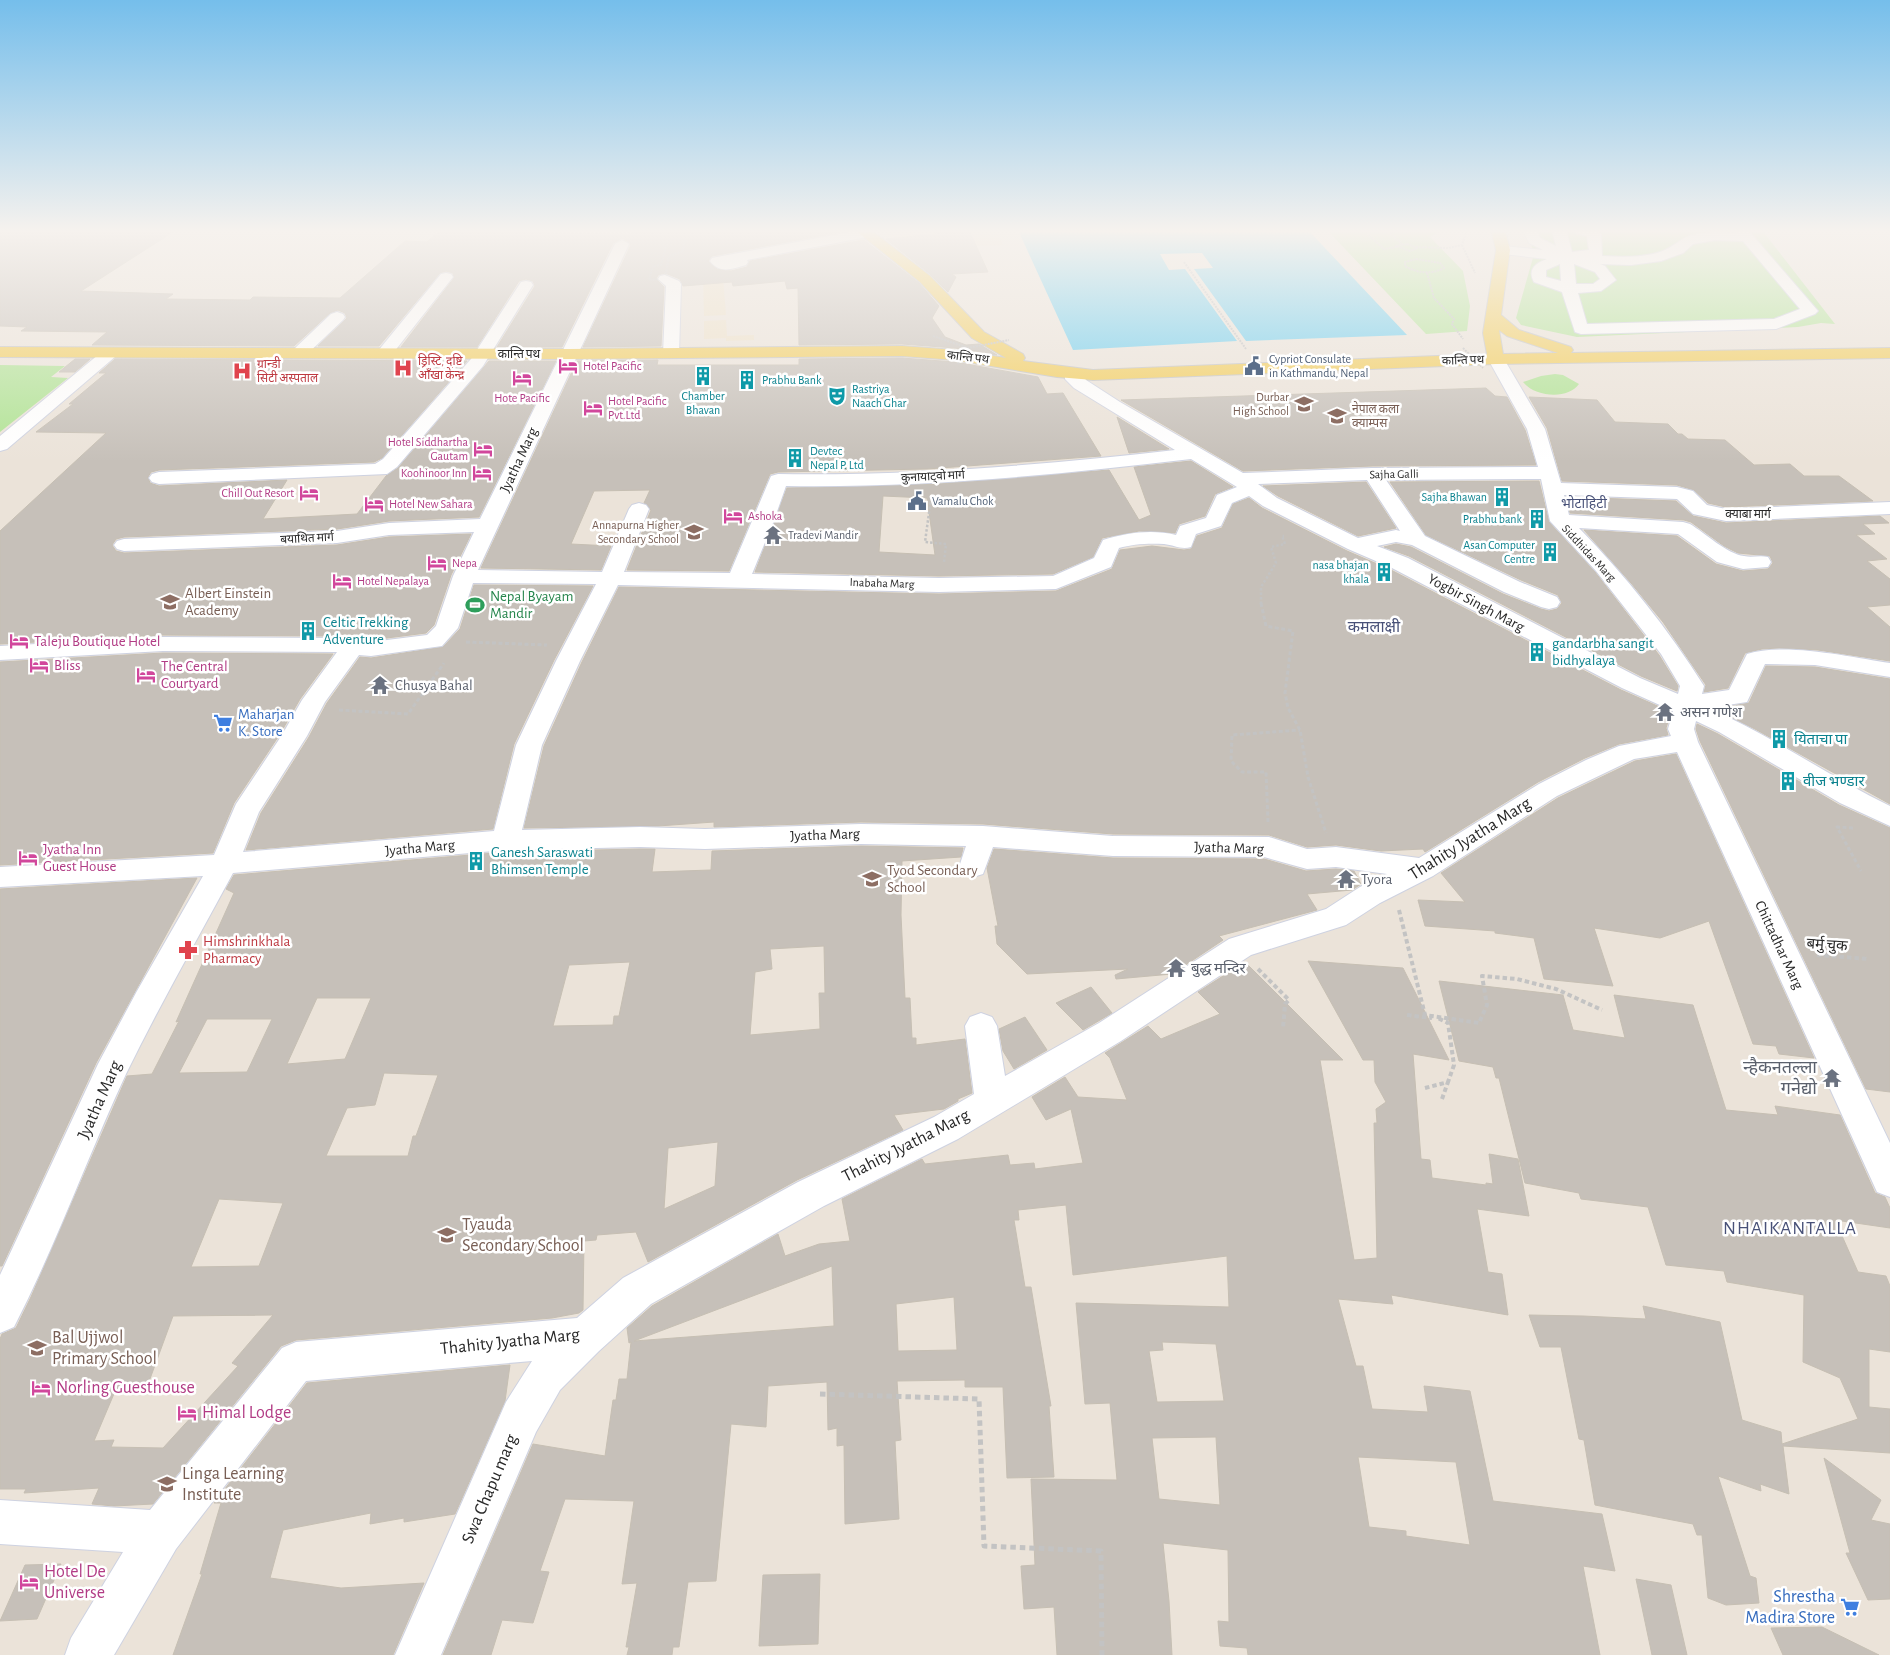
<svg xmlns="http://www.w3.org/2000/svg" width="1890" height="1655" font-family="'Alegreya Sans','Noto Sans Devanagari',sans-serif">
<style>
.education{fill:#ede0c7}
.green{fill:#b0e394}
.water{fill:#69cdef}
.building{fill:#c6c0b9;stroke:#c6bfb3;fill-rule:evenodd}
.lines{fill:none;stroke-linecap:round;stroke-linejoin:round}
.minor-casing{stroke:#ced2e1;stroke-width:2}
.major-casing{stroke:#c3c3c3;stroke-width:2}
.path-far4{stroke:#c3c3c3;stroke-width:2;stroke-dasharray:2 1;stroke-linecap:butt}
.path-far3{stroke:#c3c3c3;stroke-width:2.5;stroke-dasharray:2.5 2;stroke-linecap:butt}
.path-far2{stroke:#c3c3c3;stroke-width:3;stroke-dasharray:4 2.5;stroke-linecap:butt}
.path-far1{stroke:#c3c3c3;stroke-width:4;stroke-dasharray:4.5 3;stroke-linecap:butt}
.path{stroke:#c3c3c3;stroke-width:5;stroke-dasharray:5.5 4;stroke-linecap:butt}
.minor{fill:#fff;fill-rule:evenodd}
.major{fill:#f2cc57;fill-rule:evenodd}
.path-bridge{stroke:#c3c3c3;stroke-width:2;stroke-dasharray:2 1;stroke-linecap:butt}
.labels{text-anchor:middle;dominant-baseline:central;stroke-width:5;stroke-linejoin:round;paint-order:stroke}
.far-street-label{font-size:12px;fill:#282828;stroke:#fff}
.far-service-label{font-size:12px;fill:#4e5e75;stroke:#fff;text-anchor:start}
.far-health-label{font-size:12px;fill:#be3a42;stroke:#fff;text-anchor:start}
.far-hotel-label{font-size:12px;fill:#b23c85;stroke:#fff;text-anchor:start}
.far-culture-label{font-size:12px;fill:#0d838f;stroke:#fff;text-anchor:end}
.far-education-label{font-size:12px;fill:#785e54;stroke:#fff;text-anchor:end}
.far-worship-label{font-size:12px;fill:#5b616d;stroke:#fff;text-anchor:start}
.far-neighbourhood-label{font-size:14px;fill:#485178;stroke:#fff}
.street-label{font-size:15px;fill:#282828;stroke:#fff}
.education-label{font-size:15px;fill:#785e54;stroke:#fff;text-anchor:start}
.leisure-label{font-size:15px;fill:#27864d;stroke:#fff;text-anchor:start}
.culture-label{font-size:15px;fill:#0d838f;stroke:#fff;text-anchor:start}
.hotel-label{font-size:15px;fill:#b23c85;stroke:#fff;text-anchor:start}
.worship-label{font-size:15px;fill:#5b616d;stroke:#fff;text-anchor:start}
.shop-label{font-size:15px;fill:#366cbe;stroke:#fff;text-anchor:start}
.health-label{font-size:15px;fill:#be3a42;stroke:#fff;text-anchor:start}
.neighbourhood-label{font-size:16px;fill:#485178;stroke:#fff}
.near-street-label{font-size:18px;fill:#282828;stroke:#fff}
.near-worship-label{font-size:18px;fill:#5b616d;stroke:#fff;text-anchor:end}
.near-education-label{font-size:18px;fill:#785e54;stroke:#fff;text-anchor:start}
.near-hotel-label{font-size:18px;fill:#b23c85;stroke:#fff;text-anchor:start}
.near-shop-label{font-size:18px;fill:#366cbe;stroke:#fff;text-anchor:end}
.near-neighbourhood-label{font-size:19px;letter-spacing:1px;fill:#485178;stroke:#fff}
</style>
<rect width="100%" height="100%" fill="#ebe3d9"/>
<path class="education" d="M 882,230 L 997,230 L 1003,245 L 904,250 Z
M 723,276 L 726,315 L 704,316 L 703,277 Z
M 726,320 L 727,336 L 754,335 L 754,340 L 726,341 L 726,338 L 704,339 L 704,321 Z"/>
<path class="green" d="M 1327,230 L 1441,230 L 1430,237 L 1463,271 L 1470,306 L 1467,331 L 1426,334 Z
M 1527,230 L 1762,230 L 1835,324 L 1821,323 L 1798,327 L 1577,337 L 1521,325 L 1516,318 L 1534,254 Z
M 0,365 L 65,366 L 51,377 L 68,378 L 0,432 Z
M 1555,374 L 1563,375 L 1579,384 C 1568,400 1535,397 1523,382 L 1541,376 Z"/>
<path class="water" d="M 1018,230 L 1308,230 L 1407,335 L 1246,341 L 1194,269 L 1213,268 L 1202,253 L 1160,254 L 1169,270 L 1185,269 L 1237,341 L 1073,350 Z"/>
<path class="building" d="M 0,230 L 176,230 L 81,291 L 173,294 L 166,299 L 250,300 L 253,297 L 340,298 L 405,241 L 427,242 L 440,230 L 551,230 L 548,233 L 631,234 L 632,230 L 851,230 L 712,256 L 708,261 L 717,269 L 731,271 L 747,267 L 750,261 L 864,240 L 919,283 L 939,306 L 932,318 L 945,337 L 966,345 L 979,344 L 997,355 L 955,348 L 902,344 L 799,345 L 798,288 L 787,289 L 785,281 L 733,286 L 732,282 L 683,286 L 680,279 L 665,273 L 658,275 L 656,279 L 664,287 L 661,346 L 583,347 L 631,245 L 623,238 L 613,243 L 562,347 L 497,347 L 535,286 L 533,281 L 526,279 L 519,281 L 477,347 L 401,347 L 454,278 L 453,273 L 446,271 L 440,273 L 379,346 L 318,346 L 347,318 L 345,313 L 338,310 L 330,313 L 294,346 L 92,345 L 107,332 L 21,331 L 27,327 L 0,326 Z
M 933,230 L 969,230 L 988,272 L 952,274 L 956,277 L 948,292 L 931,275 L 886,239 L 935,234 Z
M 902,358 L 955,362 L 1038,377 L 1047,394 L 1063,393 L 1101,456 L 927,469 L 778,472 L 770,474 L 729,571 L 627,570 L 651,510 L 644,503 L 650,490 L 594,491 L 571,544 L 611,546 L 601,570 L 481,568 L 577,361 L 658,360 L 657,365 L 799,365 L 799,359 Z
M 75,359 L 90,359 L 75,372 L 59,372 Z
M 115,359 L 467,361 L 382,458 L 374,462 L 159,470 L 151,472 L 148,477 L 150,483 L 159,486 L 287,480 L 263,519 L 357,514 L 386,476 L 398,468 L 489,361 L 556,361 L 479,517 L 389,521 L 337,529 L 124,537 L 116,539 L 112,545 L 116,551 L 124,553 L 337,545 L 389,537 L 471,534 L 451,575 L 434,625 L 426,633 L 371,640 L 336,636 L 163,635 L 0,644 L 0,531 L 106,433 L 36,432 L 73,404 L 69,404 L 106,373 L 99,373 Z
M 1486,388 L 1495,396 L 1507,397 L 1525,430 L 1536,465 L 1372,466 L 1243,471 L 1121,400 Z
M 1529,397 L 1597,400 L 1615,422 L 1668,424 L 1678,434 L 1682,434 L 1688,439 L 1725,440 L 1754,465 L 1790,464 L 1804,476 L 1839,476 L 1873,501 L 1726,507 L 1708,503 L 1694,490 L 1677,485 L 1562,481 L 1547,428 Z
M 1117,417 L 1169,449 L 1129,453 Z
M 1191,461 L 1233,487 L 1215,494 L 1205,516 L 1179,524 L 1175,533 L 1139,531 L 1102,538 L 1093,557 L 1053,574 L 939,576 L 755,572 L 787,488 L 938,484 L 1109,470 L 1139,520 L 1151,515 L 1134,467 ZM 883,496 L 927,498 L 935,555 L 879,552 Z
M 1539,481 L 1549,522 L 1595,572 L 1659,655 L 1678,686 L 1677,691 L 1641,676 L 1409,556 L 1384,547 L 1396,544 L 1411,547 L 1503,594 L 1541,609 L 1549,611 L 1557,609 L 1562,603 L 1558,595 L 1521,580 L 1426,535 L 1390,482 Z
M 1366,482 L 1396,528 L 1358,536 L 1278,496 L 1263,486 Z
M 1566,497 L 1676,501 L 1693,516 L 1726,523 L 1880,516 L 1889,523 L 1863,524 L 1875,534 L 1856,535 L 1887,559 L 1867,561 L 1890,579 L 1890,605 L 1867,607 L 1890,627 L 1890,661 L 1818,650 L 1779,648 L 1762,649 L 1745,653 L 1728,688 L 1704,692 L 1706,685 L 1663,622 L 1631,583 L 1584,530 L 1677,536 L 1716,564 L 1743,571 L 1768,569 L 1773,563 L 1770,556 L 1738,553 L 1724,546 L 1691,522 L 1684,520 L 1570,513 Z
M 1249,498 L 1262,508 L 1347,551 L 1391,570 L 1621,690 L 1671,712 L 1666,728 L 1668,735 L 1619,744 L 1585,758 L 1538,782 L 1425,852 L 1423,849 L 1381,851 L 1336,845 L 1307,847 L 1269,835 L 1113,834 L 983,824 L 861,822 L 714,827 L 714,822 L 658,826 L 524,828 L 544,746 L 582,662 L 619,587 L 939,594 L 1056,591 L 1112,569 L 1120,550 L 1152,546 L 1184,550 L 1191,549 L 1197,536 L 1222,528 L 1233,504 Z
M 474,585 L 593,586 L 554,660 L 514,744 L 493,829 L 246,850 L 261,813 L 309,737 L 327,703 L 360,657 L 371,658 L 443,647 L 460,629 Z
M 163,653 L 333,654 L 300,699 L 280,734 L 234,803 L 213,853 L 0,865 L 0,662 Z
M 1766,666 L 1815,667 L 1890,679 L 1890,804 L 1755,729 L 1714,709 L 1749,703 Z
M 1697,724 L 1718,734 L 1839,805 L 1890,828 L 1890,1092 L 1866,1089 L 1700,741 L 1696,729 Z
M 1676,754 L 1814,1058 L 1779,1054 L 1776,1046 L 1753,1044 L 1709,921 L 1660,938 L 1594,928 L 1613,986 L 1544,979 L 1534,938 L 1495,933 L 1495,931 L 1425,926 L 1418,900 L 1465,902 L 1441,873 L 1558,798 L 1635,761 Z
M 861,846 L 963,848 L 961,857 L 902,861 L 901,915 L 905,998 L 910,998 L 912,1038 L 916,1038 L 916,1045 L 965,1039 L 972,1093 L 958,1099 L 958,1101 L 944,1109 L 894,1115 L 903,1130 L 797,1180 L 648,1262 L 636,1232 L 597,1235 L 596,1240 L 584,1241 L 583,1310 L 579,1313 L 552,1318 L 296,1340 L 281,1346 L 153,1504 L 114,1506 L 92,1504 L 99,1488 L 24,1493 L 26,1489 L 0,1489 L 0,1339 L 2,1334 L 16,1328 L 31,1297 L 127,1076 L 152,1074 L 179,1021 L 176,1022 L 234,893 L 226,889 L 234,875 L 506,852 L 640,849 L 655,849 L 652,872 L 711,870 L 712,851 ZM 824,946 L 825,993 L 819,993 L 820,1029 L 750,1035 L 755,972 L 772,969 L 770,949 ZM 630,962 L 619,1016 L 614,1016 L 613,1025 L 553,1026 L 569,965 ZM 317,998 L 371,998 L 345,1059 L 287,1064 ZM 207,1019 L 272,1019 L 247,1072 L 179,1073 ZM 384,1073 L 438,1075 L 416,1136 L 413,1136 L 408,1156 L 326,1156 L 347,1108 L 375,1105 ZM 718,1142 L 715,1186 L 664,1209 L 668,1148 ZM 219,1199 L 283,1203 L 259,1266 L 191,1267 ZM 273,1315 L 232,1363 L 238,1366 L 163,1448 L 111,1447 L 114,1440 L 94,1441 L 116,1389 L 147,1387 L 173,1316 Z
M 994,849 L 1113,858 L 1264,859 L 1306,871 L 1336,869 L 1354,871 L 1361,884 L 1352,890 L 1307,894 L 1317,910 L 1219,936 L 1223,940 L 1172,974 L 1116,979 L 1115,975 L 1128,969 L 1027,974 L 997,944 L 995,926 L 998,926 L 987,868 Z
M 197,878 L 96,1063 L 2,1266 L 0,1266 L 0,889 Z
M 1308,961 L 1403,968 L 1449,1060 L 1413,1054 L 1421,1159 L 1430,1160 L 1432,1178 L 1486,1185 L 1486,1183 L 1493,1184 L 1489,1154 L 1518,1159 L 1529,1216 L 1477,1209 L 1488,1272 L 1502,1274 L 1508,1315 L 1391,1295 L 1393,1304 L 1338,1299 L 1356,1366 L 1363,1366 L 1372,1409 L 1428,1412 L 1424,1386 L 1470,1391 L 1493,1501 L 1602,1514 L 1615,1571 L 1583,1566 L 1600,1655 L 1248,1655 L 1247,1648 L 1220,1646 L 1218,1621 L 1229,1622 L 1228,1550 L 1163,1543 L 1169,1601 L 1172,1655 L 1057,1655 L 1054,1607 L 1024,1609 L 1021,1566 L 1035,1565 L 1031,1479 L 1117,1480 L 1110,1403 L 1085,1404 L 1076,1303 L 1229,1307 L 1227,1256 L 1073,1275 L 1066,1205 L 1018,1210 L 1019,1220 L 1014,1220 L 1025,1287 L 1031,1287 L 1051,1406 L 1049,1406 L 1054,1477 L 1007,1478 L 1003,1387 L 965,1387 L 965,1380 L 897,1381 L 901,1440 L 895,1441 L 899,1519 L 845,1524 L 844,1445 L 837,1446 L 837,1428 L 828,1430 L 827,1382 L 768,1386 L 766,1427 L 731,1424 L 716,1581 L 688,1582 L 679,1647 L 673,1647 L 672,1655 L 627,1655 L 629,1647 L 626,1647 L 637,1583 L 622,1584 L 634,1501 L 565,1499 L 540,1571 L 549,1572 L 533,1623 L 502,1620 L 491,1655 L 443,1655 L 533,1444 L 605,1456 L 613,1400 L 616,1400 L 619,1379 L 627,1379 L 631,1342 L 629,1343 L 627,1328 L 652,1306 L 778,1234 L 785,1256 L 819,1244 L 850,1241 L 842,1199 L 922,1159 L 925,1164 L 1008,1155 L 1010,1165 L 1034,1163 L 1035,1169 L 1083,1163 L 1071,1109 L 1046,1120 L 1032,1097 L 1065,1077 L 1078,1097 L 1127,1100 L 1110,1058 L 1105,1053 L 1148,1026 L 1161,1039 L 1220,1014 L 1198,992 L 1245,962 L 1343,1060 L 1320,1060 L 1354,1260 L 1377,1258 L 1374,1123 L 1377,1123 L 1376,1109 L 1386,1102 L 1375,1082 L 1374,1060 L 1363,1060 ZM 832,1266 L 834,1326 L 634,1341 ZM 954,1297 L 957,1350 L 898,1351 L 896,1304 ZM 1162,1342 L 1216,1344 L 1224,1401 L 1157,1402 L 1149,1351 L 1163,1350 ZM 1216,1437 L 1220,1505 L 1159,1499 L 1152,1438 ZM 1358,1457 L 1456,1462 L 1470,1545 L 1406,1536 L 1406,1531 L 1369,1527 Z
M 1439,981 L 1563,995 L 1573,1030 L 1625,1038 L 1614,995 L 1693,1005 L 1726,1110 L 1778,1115 L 1775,1106 L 1840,1115 L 1875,1193 L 1885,1197 L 1890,1208 L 1890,1228 L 1835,1220 L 1858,1272 L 1886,1276 L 1890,1286 L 1890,1352 L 1869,1349 L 1869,1407 L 1890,1409 L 1890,1453 L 1783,1446 L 1789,1494 L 1760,1484 L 1761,1491 L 1718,1476 L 1750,1576 L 1756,1578 L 1759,1603 L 1726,1605 L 1708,1598 L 1702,1535 L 1697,1535 L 1693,1524 L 1595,1505 L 1584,1440 L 1579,1439 L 1561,1347 L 1540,1347 L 1529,1315 L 1583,1316 L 1646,1319 L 1643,1306 L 1720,1322 L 1742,1420 L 1781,1432 L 1782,1444 L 1858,1419 L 1840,1378 L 1803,1362 L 1804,1295 L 1727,1282 L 1724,1271 L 1666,1265 L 1648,1207 L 1581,1199 L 1579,1193 L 1525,1183 L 1499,1078 L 1496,1078 L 1493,1067 L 1459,1061 Z
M 1091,987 L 1112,1013 L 1083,1030 L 1056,1003 Z
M 1025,1017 L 1047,1050 L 1014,1069 L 1003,1051 L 999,1029 Z
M 510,1365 L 505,1401 L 455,1514 L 404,1522 L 404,1518 L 370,1524 L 371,1513 L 283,1530 L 270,1578 L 341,1588 L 424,1583 L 393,1655 L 173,1655 L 202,1574 L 200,1574 L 221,1503 L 214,1503 L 307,1383 Z
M 1824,1458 L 1881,1500 L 1871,1520 L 1890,1524 L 1890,1599 L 1868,1600 L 1846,1553 L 1850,1553 Z
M 61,1564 L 37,1619 L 0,1621 L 25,1565 Z
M 820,1574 L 818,1644 L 759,1646 L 763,1575 Z
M 1636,1579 L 1671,1585 L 1687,1655 L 1652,1655 Z
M 1822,1627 L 1879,1655 L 1783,1655 L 1771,1628 Z"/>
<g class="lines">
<g class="minor-casing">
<path id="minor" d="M 861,230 L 872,230 L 874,233 L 867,237 L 747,260 L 748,262 L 746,265 C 732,269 720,274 710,261 L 712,258 L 717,257 Z
M 1523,230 L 1537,230 L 1540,238 L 1556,246 L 1552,230 L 1566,230 L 1572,252 L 1589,250 L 1587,236 L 1576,233 L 1574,230 L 1595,230 L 1601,234 L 1602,256 C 1621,257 1642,258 1660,252 C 1669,249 1675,244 1683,239 C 1695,231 1721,232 1736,233 L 1734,230 L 1748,230 L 1818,311 L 1815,314 L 1776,329 L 1581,334 L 1575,332 L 1562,292 L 1534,282 C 1527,269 1536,263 1547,259 L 1503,254 L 1498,253 L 1496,250 L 1498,247 L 1503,246 L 1543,250 L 1529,243 ZM 1715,240 L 1743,241 L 1800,309 L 1774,319 L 1587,324 L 1578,293 L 1601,291 L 1616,280 L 1605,266 L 1600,264 L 1631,265 L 1661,261 L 1683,253 L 1693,244 ZM 1560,264 L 1561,281 L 1546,277 L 1546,270 ZM 1574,264 L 1595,272 L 1600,279 L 1593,284 L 1576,284 Z
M 622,240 L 629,244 L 478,570 L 602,572 L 629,509 L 632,505 L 639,503 L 646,505 L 649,509 L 624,572 L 730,573 L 771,476 L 778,474 C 911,476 1043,465 1175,450 L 1074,388 L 1065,379 L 1065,374 L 1067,370 L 1079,370 L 1086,380 L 1120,402 L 1243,473 L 1372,468 L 1538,467 L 1527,429 L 1488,359 L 1490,355 L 1502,355 L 1504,359 L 1545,429 L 1561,483 L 1677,487 L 1693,491 L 1707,505 L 1726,509 L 1890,502 L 1890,514 L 1726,521 L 1693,514 L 1677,499 L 1564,495 L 1569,515 L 1683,522 L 1690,524 C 1705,533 1727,554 1744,556 C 1752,558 1759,555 1768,557 L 1771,562 L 1768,567 L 1743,569 L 1717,562 L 1678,534 L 1579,528 C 1626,576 1668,629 1704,686 L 1702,694 L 1729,690 L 1747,654 C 1784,642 1850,657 1890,663 L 1890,677 L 1815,665 L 1765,664 L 1747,702 L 1708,708 C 1771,735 1828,776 1890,806 L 1890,826 L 1840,803 L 1719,732 L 1696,721 L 1694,729 L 1698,742 L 1890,1143 L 1890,1197 L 1877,1192 L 1677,752 L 1634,759 L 1557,796 L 1433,876 L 1380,903 L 1346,925 L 1251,955 L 1121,1041 L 958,1139 L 824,1206 L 651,1304 L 599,1351 L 560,1390 L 536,1432 L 441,1655 L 395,1655 L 506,1402 L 532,1361 L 306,1381 L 176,1549 L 114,1655 L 65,1655 L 71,1638 L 123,1552 L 0,1544 L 0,1500 L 150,1510 L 282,1348 L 296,1342 L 577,1318 L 623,1278 L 798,1182 L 934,1117 L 974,1094 L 965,1026 L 970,1017 L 981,1013 L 992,1017 L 997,1026 L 1005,1076 L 1099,1023 L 1229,939 L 1326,909 L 1360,887 L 1387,874 L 1336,867 L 1307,869 L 1264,857 L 1113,856 L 993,847 L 983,874 L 973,877 L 963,874 L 959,867 L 966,846 L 861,844 L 705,849 L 640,847 L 506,850 L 233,873 C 197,940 159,1006 126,1074 C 87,1158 56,1245 14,1327 L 0,1333 L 0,1275 L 98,1064 L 137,991 L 203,876 L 0,887 L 0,867 L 214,855 L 236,804 L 282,735 L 302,700 L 337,652 L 163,651 L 0,660 L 0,646 L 163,637 L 336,638 L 371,642 L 427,635 L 436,626 L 453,576 L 474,532 L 389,535 L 337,543 L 124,551 L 117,549 L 114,545 L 117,541 L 124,539 L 337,531 L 389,523 L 480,519 L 615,244 ZM 1191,459 L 1237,487 L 1217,495 L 1206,518 L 1180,526 L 1176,535 C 1151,529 1126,533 1103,540 L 1094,558 L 1053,576 L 939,578 L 752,574 L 773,523 L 786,486 C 922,488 1056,475 1191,459 ZM 1541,479 L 1550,521 L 1596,571 L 1661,654 L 1680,686 L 1678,694 L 1640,678 L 1408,558 L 1377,546 L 1396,542 L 1412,545 L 1504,592 L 1541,607 L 1549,609 L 1557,607 L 1560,602 L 1557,597 L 1520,582 L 1425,536 L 1386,480 ZM 1367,480 L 1400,531 L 1396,530 L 1358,538 L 1277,498 L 1258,484 ZM 1249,496 L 1263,506 L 1348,549 L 1392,568 L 1622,688 L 1673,711 L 1668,729 L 1671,736 L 1619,746 L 1586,760 L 1539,784 L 1419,858 L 1336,847 L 1307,849 L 1269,837 L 1113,836 L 983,826 L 861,824 L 705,829 L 640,827 L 522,830 L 542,745 L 580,661 L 618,585 L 939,592 L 1056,589 L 1111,567 L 1119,548 C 1132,544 1149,543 1164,544 C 1174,545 1181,550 1191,547 L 1196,534 L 1221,526 L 1232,503 ZM 473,583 L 596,584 L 556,661 L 516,745 L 494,831 L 243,852 L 259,812 L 307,736 L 325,702 L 359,655 L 371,656 L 442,646 L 458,628 Z
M 446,273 L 451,274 L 453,277 L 390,357 L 378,357 L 376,354 L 378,351 L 441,274 Z
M 665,275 L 679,281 L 681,284 L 679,354 L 677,357 L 665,357 L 663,354 L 666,286 L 658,279 L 660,276 Z
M 526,281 L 531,282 L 533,285 L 483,366 L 397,467 L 387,474 L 159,484 L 152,482 L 149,478 L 152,474 L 159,472 L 375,464 L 383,459 L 471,359 L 521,282 Z
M 337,312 L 343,314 L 345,317 L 343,320 L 304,357 L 292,357 L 290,354 L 292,351 L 331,314 Z
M 110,348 L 116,350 L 118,353 L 116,356 L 7,449 L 0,451 L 0,436 L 104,350 Z"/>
</g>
<g class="major-casing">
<path id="major" d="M 855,230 L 871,230 L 930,276 L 984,332 L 1023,354 L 1025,358 L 1023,361 L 1093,370 L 1487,354 L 1483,333 L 1496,250 L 1491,230 L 1505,230 L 1510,250 L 1501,315 L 1519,330 L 1571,347 L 1573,350 L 1571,353 L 1890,348 L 1890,358 L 1496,364 L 1093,380 L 1057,377 L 955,360 L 902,356 L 568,359 L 0,357 L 0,347 L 568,349 L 902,346 L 955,350 L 1006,358 L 972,338 L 920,282 ZM 1499,330 L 1507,336 L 1558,353 L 1503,354 Z"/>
</g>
<path class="path-far4" d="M 1363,230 L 1384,249 L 1397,247
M 1380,230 L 1390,233 L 1399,230
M 1390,233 L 1402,244
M 668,239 L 685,239 L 683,251 L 669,256 L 665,279 L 649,280 L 653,266 L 661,265 Z
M 1407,244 L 1417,248 L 1410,251 L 1396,246 Z
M 1462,245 L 1475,273
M 1416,247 L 1448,248 L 1462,245 L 1467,230
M 1416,259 L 1440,263 L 1444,268 C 1431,275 1417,273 1405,266 L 1405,262 Z
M 1184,262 L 1246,349
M 1427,273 L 1434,298 L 1454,319 L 1452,324 L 1463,339"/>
<path class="path-far3" d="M 931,498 L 925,542 L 946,544 L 944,562
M 1261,604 L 1261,587 L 1276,563 L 1271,547 L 1285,544 L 1282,536 L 1284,536"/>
<path class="path-far2" d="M 1261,603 L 1266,626 L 1293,631 L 1285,693 L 1288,708 L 1300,730 L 1308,777 L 1326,833
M 466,642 L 547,645
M 339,710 L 408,714 L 444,663
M 1268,822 L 1266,772 L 1242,772 L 1231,761 L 1232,735 L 1300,730
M 1853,828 L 1837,827 L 1861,871"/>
<path class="path-far1" d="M 1399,910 L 1425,1015 L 1479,1023 L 1487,1005 L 1482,976 L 1517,979 L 1556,989 L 1602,1010
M 1817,955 L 1869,959
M 1258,969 L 1289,1000 L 1285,1004 L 1283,1028
M 1407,1015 L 1432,1018
M 1425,1088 L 1448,1082 L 1454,1065 L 1448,1023 L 1438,1018
M 1442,1099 L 1448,1082"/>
<path class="path" d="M 820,1394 L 979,1399 L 984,1546 L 1101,1551 L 1102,1655"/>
<use href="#minor" class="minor"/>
<use href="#major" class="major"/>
<path class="path-bridge" d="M 933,336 L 968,348 L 1009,340
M 1463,348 L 1483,368
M 958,364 L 968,348"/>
</g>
<linearGradient id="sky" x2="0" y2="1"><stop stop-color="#75beeb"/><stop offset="0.5" stop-color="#f6f2ee"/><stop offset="1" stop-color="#f6f2ee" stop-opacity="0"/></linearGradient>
<rect width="1890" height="462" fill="url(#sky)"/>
<defs>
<g id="hotel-bare" transform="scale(1.5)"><path d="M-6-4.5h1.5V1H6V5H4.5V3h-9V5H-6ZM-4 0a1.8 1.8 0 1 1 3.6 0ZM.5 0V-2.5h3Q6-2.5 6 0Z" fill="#d1479c" stroke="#fff" stroke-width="2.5" paint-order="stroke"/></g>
<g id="civic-bare" transform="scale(1.5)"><path d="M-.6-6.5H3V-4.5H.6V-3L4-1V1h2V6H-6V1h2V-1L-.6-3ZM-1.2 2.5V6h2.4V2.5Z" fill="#5c6f8a" stroke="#fff" stroke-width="2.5" paint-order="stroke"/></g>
<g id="hospital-bare" transform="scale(1.5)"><path d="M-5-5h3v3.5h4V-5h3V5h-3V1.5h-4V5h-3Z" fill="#e0444e" stroke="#fff" stroke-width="2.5" paint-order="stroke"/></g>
<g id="building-bare" transform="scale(1.5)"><path d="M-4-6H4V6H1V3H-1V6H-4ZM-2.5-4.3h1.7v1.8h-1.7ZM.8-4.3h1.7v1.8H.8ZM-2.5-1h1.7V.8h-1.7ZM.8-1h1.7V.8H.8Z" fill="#0f9aa8" stroke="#fff" stroke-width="2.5" paint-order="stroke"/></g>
<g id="theatre-bare" transform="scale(1.5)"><path d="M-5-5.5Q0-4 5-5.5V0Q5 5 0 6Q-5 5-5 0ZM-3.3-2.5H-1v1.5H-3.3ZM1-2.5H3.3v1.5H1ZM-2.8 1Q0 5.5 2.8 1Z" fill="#0f9aa8" stroke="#fff" stroke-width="2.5" paint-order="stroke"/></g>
<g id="school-bare" transform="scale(1.5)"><path d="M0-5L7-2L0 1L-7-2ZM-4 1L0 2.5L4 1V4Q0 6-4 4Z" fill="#8d6e63" stroke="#fff" stroke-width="2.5" paint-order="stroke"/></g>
<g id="university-bare" transform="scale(1.5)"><path d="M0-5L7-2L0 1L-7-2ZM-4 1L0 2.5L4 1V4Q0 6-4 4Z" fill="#8d6e63" stroke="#fff" stroke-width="2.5" paint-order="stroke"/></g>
<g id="temple-bare" transform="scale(1.5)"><path d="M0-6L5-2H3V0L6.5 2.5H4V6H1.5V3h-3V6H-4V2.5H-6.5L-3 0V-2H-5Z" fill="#6b7280" stroke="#fff" stroke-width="2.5" paint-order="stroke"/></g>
<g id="stadium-bare" transform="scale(1.5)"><path d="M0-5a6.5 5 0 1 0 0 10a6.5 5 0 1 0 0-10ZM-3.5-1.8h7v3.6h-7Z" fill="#2e9e5b" stroke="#fff" stroke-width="2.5" paint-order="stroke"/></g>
<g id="supermarket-bare" transform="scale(1.5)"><path d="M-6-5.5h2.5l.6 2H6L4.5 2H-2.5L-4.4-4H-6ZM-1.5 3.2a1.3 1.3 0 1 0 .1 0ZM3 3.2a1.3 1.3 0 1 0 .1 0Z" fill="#3f7fe0" stroke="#fff" stroke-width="2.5" paint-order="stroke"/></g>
<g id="pharmacy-bare" transform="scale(1.5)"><path d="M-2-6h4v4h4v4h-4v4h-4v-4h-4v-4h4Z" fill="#e0444e" stroke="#fff" stroke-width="2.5" paint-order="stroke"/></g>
</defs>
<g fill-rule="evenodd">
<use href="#hotel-bare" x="568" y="366"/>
<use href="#civic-bare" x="1254" y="366"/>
<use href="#hospital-bare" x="403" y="368"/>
<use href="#hospital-bare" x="242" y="371"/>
<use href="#building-bare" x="703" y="376"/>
<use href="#hotel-bare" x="522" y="378"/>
<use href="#building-bare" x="747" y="380"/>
<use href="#theatre-bare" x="837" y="396"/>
<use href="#school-bare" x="1304" y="404"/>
<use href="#hotel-bare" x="593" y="408"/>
<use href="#university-bare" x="1337" y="416"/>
<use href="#hotel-bare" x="483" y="449"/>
<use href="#building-bare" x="795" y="458"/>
<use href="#hotel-bare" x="482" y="473"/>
<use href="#hotel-bare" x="309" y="493"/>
<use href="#building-bare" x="1502" y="497"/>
<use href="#civic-bare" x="917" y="501"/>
<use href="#hotel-bare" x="374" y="504"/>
<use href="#hotel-bare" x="733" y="516"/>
<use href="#building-bare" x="1537" y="519"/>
<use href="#school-bare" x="694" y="532"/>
<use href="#temple-bare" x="773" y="535"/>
<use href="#building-bare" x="1550" y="552"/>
<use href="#hotel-bare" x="437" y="563"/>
<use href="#building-bare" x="1384" y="572"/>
<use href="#hotel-bare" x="342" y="581"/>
<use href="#school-bare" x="170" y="602"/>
<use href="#stadium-bare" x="475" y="605"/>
<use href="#building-bare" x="308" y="631"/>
<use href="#hotel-bare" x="19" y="641"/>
<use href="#building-bare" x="1537" y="652"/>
<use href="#hotel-bare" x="39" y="665"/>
<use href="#hotel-bare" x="146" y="675"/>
<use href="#temple-bare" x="380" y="685"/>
<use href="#temple-bare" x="1665" y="712"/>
<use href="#supermarket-bare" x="223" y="723"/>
<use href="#building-bare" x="1779" y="739"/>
<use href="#building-bare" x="1788" y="781"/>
<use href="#hotel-bare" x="28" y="858"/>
<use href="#building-bare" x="476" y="861"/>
<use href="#school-bare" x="872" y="879"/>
<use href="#temple-bare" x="1346" y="879"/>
<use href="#pharmacy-bare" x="188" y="950"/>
<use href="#temple-bare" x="1176" y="968"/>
<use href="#temple-bare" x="1832" y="1078"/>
<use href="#school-bare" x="447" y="1235"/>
<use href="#school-bare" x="37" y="1348"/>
<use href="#hotel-bare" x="41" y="1388"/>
<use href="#hotel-bare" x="187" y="1413"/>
<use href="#school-bare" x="167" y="1484"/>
<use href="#hotel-bare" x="29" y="1582"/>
<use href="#supermarket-bare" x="1850" y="1607"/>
</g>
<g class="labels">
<g class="far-street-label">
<text x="519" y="354">कान्ति पथ</text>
<text transform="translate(968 357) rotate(7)">कान्ति पथ</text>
<text transform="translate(1463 360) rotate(-2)">कान्ति पथ</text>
<text transform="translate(1394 474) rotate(-1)">Sajha Galli</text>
<text transform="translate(933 476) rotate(-3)">कुनायाट्वो मार्ग</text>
<text x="1748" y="514">क्याबा मार्ग</text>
<text transform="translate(307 538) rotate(-3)">बयाथित मार्ग</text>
<text transform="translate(1589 553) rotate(47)">Siddhidas Marg</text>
<text transform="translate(882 583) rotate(2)">Inabaha Marg</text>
</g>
<g class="far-service-label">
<text x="1269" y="359">Cypriot Consulate<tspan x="1269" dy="14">in Kathmandu, Nepal</tspan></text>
<text x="932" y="501">Vamalu Chok</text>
</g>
<g class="far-health-label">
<text x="418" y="361">ड्रिस्टि, दृष्टि<tspan x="418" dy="14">आँखा केन्द्र</tspan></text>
<text x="257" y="364">ग्रान्डी<tspan x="257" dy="14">सिटी अस्पताल</tspan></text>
</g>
<g class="far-hotel-label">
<text x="583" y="366">Hotel Pacific</text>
<text x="522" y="398" text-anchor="middle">Hote Pacific</text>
<text x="608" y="401">Hotel Pacific<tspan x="608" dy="14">Pvt.Ltd</tspan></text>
<text x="468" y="442" text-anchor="end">Hotel Siddhartha<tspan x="468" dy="14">Gautam</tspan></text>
<text x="467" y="473" text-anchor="end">Koohinoor Inn</text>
<text x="294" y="493" text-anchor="end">Chill Out Resort</text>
<text x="389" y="504">Hotel New Sahara</text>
<text x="748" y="516">Ashoka</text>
<text x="452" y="563">Nepa</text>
<text x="357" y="581">Hotel Nepalaya</text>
</g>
<g class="far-culture-label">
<text x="762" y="380" text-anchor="start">Prabhu Bank</text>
<text x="852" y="389" text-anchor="start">Rastriya<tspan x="852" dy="14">Naach Ghar</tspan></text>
<text x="703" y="396" text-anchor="middle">Chamber<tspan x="703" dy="14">Bhavan</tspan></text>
<text x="810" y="451" text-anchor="start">Devtec<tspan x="810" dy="14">Nepal P. Ltd</tspan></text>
<text x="1487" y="497">Sajha Bhawan</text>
<text x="1522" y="519">Prabhu bank</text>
<text x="1535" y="545">Asan Computer<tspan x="1535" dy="14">Centre</tspan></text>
<text x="1369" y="565">nasa bhajan<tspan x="1369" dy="14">khala</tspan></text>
</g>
<g class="far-education-label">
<text x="1289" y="397">Durbar<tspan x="1289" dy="14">High School</tspan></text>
<text x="1352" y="409" text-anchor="start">नेपाल कला<tspan x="1352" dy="14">क्याम्पस</tspan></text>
<text x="679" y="525">Annapurna Higher<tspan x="679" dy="14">Secondary School</tspan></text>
</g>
<g class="far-worship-label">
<text x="788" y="535">Tradevi Mandir</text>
</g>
<g class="far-neighbourhood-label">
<text x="1584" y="504">भोटाहिटी</text>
</g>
<g class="street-label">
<text transform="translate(519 460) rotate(-65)">Jyatha Marg</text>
<text transform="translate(1476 603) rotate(28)">Yogbir Singh Marg</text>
<text transform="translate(825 835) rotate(-2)">Jyatha Marg</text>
<text transform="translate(420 848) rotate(-5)">Jyatha Marg</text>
<text transform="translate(1229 848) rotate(2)">Jyatha Marg</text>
<text transform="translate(1779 945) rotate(65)">Chittadhar Marg</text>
<text transform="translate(1827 945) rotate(4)">बर्मु चुक</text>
</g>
<g class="education-label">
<text x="185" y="593">Albert Einstein<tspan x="185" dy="17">Academy</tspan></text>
<text x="887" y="870">Tyod Secondary<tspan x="887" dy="17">School</tspan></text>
</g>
<g class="leisure-label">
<text x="490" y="596">Nepal Byayam<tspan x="490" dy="17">Mandir</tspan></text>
</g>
<g class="culture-label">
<text x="323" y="622">Celtic Trekking<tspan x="323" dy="17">Adventure</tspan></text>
<text x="1552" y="643">gandarbha sangit<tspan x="1552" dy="17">bidhyalaya</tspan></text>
<text x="1794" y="739">यिताचा पा</text>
<text x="1803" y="781">वीज भण्डार</text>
<text x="491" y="852">Ganesh Saraswati<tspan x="491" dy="17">Bhimsen Temple</tspan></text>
</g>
<g class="hotel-label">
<text x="34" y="641">Taleju Boutique Hotel</text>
<text x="54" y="665">Bliss</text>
<text x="161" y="666">The Central<tspan x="161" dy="17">Courtyard</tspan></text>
<text x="43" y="849">Jyatha Inn<tspan x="43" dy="17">Guest House</tspan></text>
</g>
<g class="worship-label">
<text x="395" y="685">Chusya Bahal</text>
<text x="1680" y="712">असन गणेश</text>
<text x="1361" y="879">Tyora</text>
<text x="1191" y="968">बुद्ध मन्दिर</text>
</g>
<g class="shop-label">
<text x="238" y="714">Maharjan<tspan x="238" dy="17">K. Store</tspan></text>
</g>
<g class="health-label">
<text x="203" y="941">Himshrinkhala<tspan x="203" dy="17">Pharmacy</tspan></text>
</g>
<g class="neighbourhood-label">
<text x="1374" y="627">कमलाक्षी</text>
</g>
<g class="near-street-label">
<text transform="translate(1470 839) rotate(-32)">Thahity Jyatha Marg</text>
<text transform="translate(100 1100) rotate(-66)">Jyatha Marg</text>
<text transform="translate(906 1146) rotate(-27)">Thahity Jyatha Marg</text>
<text transform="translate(510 1342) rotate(-6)">Thahity Jyatha Marg</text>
<text transform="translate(490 1489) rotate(-67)">Swa Chapu marg</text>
</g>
<g class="near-worship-label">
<text x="1817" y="1068">न्हैकनतल्ला<tspan x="1817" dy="21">गनेद्यो</tspan></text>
</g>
<g class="near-education-label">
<text x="462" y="1225">Tyauda<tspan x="462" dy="21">Secondary School</tspan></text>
<text x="52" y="1338">Bal Ujjwol<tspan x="52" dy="21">Primary School</tspan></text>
<text x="182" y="1474">Linga Learning<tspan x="182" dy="21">Institute</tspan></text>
</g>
<g class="near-hotel-label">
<text x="56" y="1388">Norling Guesthouse</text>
<text x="202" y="1413">Himal Lodge</text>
<text x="44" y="1572">Hotel De<tspan x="44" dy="21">Universe</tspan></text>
</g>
<g class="near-shop-label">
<text x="1835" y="1597">Shrestha<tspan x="1835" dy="21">Madira Store</tspan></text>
</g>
<g class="near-neighbourhood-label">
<text x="1790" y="1228">NHAIKANTALLA</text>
</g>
</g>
</svg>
